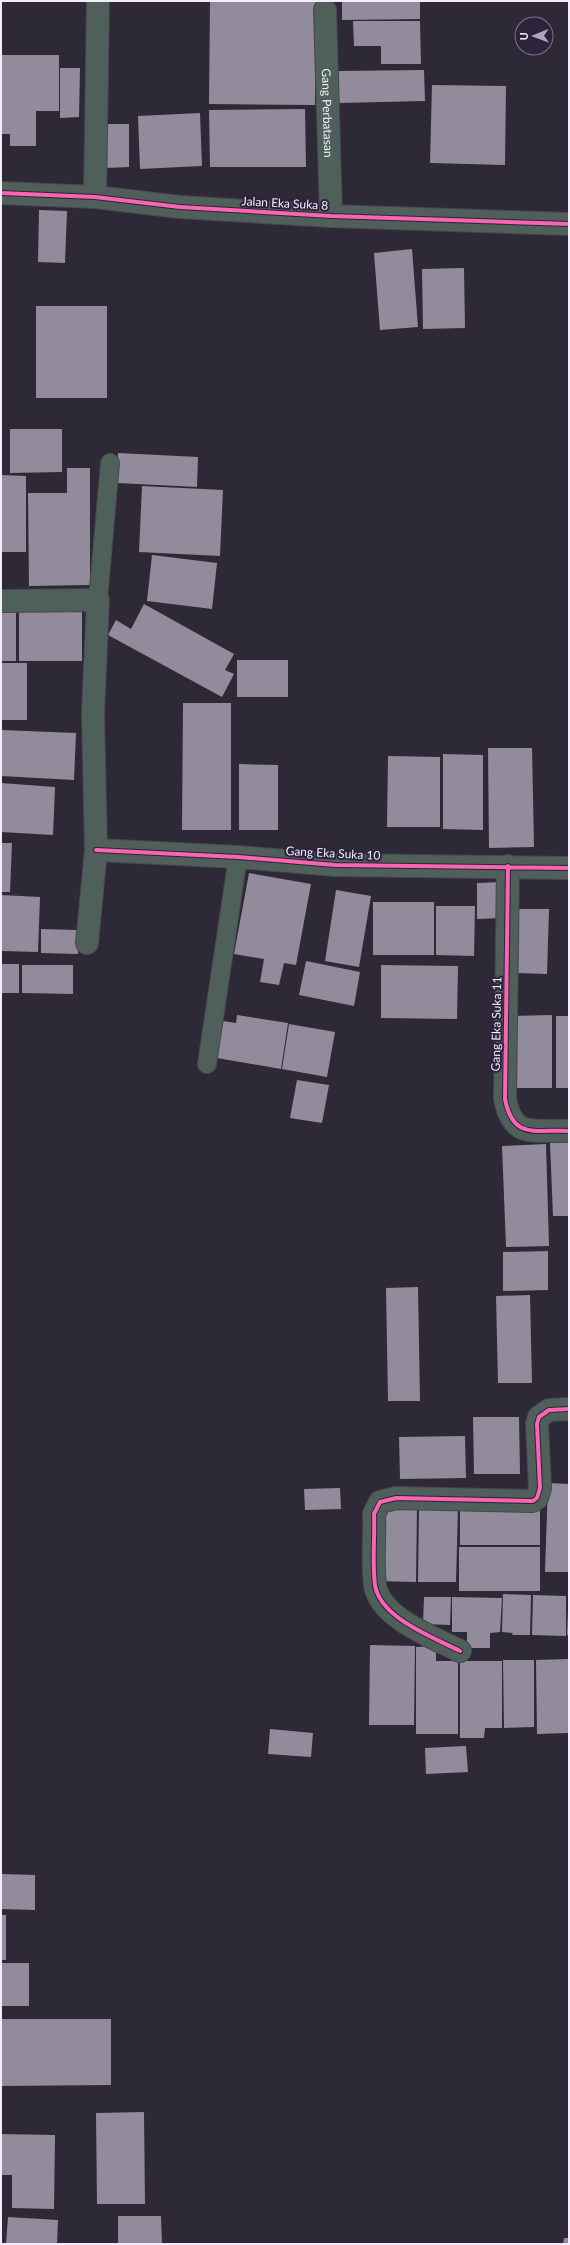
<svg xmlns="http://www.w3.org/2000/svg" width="570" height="2245" font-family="Lato,sans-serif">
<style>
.building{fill:#928b9b}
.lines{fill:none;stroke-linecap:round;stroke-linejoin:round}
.service-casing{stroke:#4a4551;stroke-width:20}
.minor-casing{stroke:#4a4551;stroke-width:24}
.service{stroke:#4e6059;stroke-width:18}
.minor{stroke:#4e6059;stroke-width:22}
.cycleway-casing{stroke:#2d233c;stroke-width:6}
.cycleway{stroke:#f766af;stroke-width:4}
.labels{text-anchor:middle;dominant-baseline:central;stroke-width:4;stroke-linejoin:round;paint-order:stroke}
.street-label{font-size:12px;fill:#f2ecfd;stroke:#2d233c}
</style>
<rect width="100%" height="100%" fill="#2e2936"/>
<path class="building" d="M 210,1 L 316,1 L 315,105 L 209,104 Z
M 342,1 L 420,1 L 420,19 L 342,20 Z
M 353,21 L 420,21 L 421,64 L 381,64 L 381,46 L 354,46 Z
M 1,55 L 59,55 L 59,111 L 36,111 L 36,146 L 10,146 L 10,134 L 1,134 Z
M 60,68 L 80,68 L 79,117 L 60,118 Z
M 424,70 L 425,101 L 339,103 L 339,71 Z
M 432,85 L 506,86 L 505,165 L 430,163 Z
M 305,109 L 306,167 L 210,167 L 209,110 Z
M 200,113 L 202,166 L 140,169 L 138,116 Z
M 104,124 L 129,124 L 129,167 L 105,168 Z
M 568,143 L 569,143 L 569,177 L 568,177 Z
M 39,210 L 67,211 L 65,263 L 38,262 Z
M 412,249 L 418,327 L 380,330 L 374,253 Z
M 464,268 L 465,328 L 423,329 L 422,269 Z
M 36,306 L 107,306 L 107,398 L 36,398 Z
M 10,429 L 62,429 L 62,472 L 10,473 Z
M 118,453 L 198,457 L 197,487 L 117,483 Z
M 67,468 L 90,468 L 90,585 L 29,586 L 28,493 L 67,493 Z
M 1,475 L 26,476 L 26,552 L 1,552 Z
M 142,486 L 223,490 L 220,556 L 139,552 Z
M 152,555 L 217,563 L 212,609 L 147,601 Z
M 1,601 L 16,601 L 16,661 L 1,661 Z
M 19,604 L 82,604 L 82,661 L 19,661 Z
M 144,604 L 234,654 L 225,670 L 234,674 L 222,697 L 108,635 L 116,620 L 131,629 Z
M 237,660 L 288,660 L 288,697 L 237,697 Z
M 1,663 L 27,663 L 27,720 L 1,720 Z
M 183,703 L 231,703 L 231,830 L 182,830 Z
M 1,730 L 76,733 L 74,780 L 1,776 Z
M 488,748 L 532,748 L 534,847 L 489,848 Z
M 443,754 L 483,755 L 483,830 L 443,829 Z
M 388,756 L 440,757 L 440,827 L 387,827 Z
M 239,764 L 278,765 L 278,830 L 239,830 Z
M 1,783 L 55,787 L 53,835 L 1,832 Z
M 1,843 L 12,843 L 10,892 L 1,892 Z
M 249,873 L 311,884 L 296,965 L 284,963 L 279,985 L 260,982 L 264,959 L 234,954 Z
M 501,882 L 501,918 L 477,919 L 477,883 Z
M 336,890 L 371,896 L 359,967 L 325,961 Z
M 1,895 L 40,897 L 38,952 L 1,951 Z
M 373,902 L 434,902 L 434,955 L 373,955 Z
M 436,906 L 475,906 L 474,956 L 436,955 Z
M 518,909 L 549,909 L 547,974 L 517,973 Z
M 41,929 L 78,930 L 78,954 L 41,953 Z
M 306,961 L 360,972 L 354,1006 L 299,995 Z
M 1,964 L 19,964 L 19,993 L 1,993 Z
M 22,965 L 73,965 L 73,994 L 22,993 Z
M 381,965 L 458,966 L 457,1019 L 381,1018 Z
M 237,1015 L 288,1023 L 281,1069 L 217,1058 L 223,1021 L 236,1023 Z
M 552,1015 L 552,1088 L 510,1088 L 510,1016 Z
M 556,1016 L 569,1016 L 569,1088 L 556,1088 Z
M 289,1024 L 335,1032 L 327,1077 L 282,1069 Z
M 297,1080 L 329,1085 L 322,1123 L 290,1118 Z
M 569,1142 L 569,1216 L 553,1216 L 550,1143 Z
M 546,1144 L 549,1246 L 506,1247 L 502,1146 Z
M 548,1251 L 548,1290 L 503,1291 L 503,1252 Z
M 418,1287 L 420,1401 L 388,1401 L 386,1288 Z
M 530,1295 L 532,1383 L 498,1383 L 496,1296 Z
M 473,1417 L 519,1417 L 520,1474 L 474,1474 Z
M 465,1436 L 466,1478 L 400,1479 L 399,1437 Z
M 548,1483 L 569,1484 L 569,1572 L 545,1572 Z
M 340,1488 L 341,1509 L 305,1510 L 304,1489 Z
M 460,1505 L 540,1505 L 540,1545 L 460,1545 Z
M 378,1506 L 417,1507 L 416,1582 L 377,1581 Z
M 419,1506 L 458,1507 L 456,1582 L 418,1582 Z
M 459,1547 L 540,1547 L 540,1591 L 459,1591 Z
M 503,1594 L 531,1595 L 530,1635 L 512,1635 L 513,1633 L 502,1632 Z
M 533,1595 L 566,1596 L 566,1636 L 532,1635 Z
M 424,1597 L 451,1597 L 450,1625 L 423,1624 Z
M 452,1597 L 502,1598 L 500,1632 L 490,1633 L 490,1648 L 467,1648 L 467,1632 L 452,1632 Z
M 568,1610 L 569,1610 L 569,1635 L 567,1635 Z
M 370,1645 L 415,1646 L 414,1725 L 369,1725 Z
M 436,1646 L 436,1661 L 458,1661 L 458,1734 L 416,1734 L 416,1647 Z
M 569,1659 L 569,1733 L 537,1734 L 536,1660 Z
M 503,1660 L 534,1660 L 534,1727 L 504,1728 Z
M 460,1661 L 502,1661 L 502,1728 L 485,1728 L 484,1738 L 460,1738 Z
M 270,1729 L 313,1733 L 311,1757 L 268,1754 Z
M 466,1746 L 468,1772 L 426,1774 L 425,1748 Z
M 1,1874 L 35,1875 L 35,1910 L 1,1909 Z
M 1,1915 L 6,1915 L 6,1960 L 1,1960 Z
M 1,1963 L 29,1963 L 29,2006 L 1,2006 Z
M 1,2019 L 111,2019 L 111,2085 L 1,2086 Z
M 144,2112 L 145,2204 L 97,2204 L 96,2113 Z
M 1,2134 L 55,2135 L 54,2209 L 12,2208 L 12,2175 L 1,2175 Z
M 118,2216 L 161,2216 L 162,2244 L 118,2244 Z
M 8,2217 L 58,2220 L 57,2244 L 6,2244 Z
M 564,2238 L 569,2238 L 569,2244 L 563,2244 Z"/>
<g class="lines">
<g class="service-casing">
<path id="service" d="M 98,600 L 110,463
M 207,1064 L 238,857"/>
</g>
<g class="minor-casing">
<g id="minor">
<path id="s1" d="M 325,10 L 331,216"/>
<path d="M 1,193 L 95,197 L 180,207 L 331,216 L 569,224"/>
<path d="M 95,197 L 98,1"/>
<path d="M 1,601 L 98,600 L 93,713 L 96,850 L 87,943"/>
<path d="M 96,850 L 238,857 L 335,865 L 569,868"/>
<path d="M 508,866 L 505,1099 C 513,1140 534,1129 569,1131"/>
<path d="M 460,1651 C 433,1637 380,1618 375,1585 C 372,1562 375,1538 374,1514 L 380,1502 L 396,1498 L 533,1501 L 537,1498 L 540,1488 L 537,1424 L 539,1417 L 549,1410 L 569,1409"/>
</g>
</g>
<use href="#service" class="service"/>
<use href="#minor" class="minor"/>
<g class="cycleway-casing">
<path id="cycleway" d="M 1,193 L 95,197 L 180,207 L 331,216 L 569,224
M 96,850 L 238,857 L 335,865 L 569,868
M 508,866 L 505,1099 C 513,1140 534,1129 569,1131
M 460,1651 C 433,1637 380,1618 375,1585 C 372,1562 375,1538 374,1514 L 380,1502 L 396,1498 L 533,1501 L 537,1498 L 540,1488 L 537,1424 L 539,1417 L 549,1410 L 569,1409"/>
</g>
<use href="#cycleway" class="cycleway"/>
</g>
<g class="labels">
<g class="street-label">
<text stroke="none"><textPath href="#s1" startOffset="103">Gang Perbatasan</textPath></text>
<text transform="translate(285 203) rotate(3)">Jalan Eka Suka 8</text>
<text transform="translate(333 853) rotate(3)">Gang Eka Suka 10</text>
<text transform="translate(496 1024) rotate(-89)">Gang Eka Suka 11</text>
</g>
</g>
<rect width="570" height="2245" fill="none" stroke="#f2ecfd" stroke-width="4"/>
<g transform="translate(534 36) rotate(269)"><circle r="19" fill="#2d233c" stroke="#7c7389"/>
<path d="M0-3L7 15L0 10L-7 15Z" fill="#ada8b7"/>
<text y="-6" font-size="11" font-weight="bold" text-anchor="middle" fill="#f2ecfd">U</text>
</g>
</svg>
